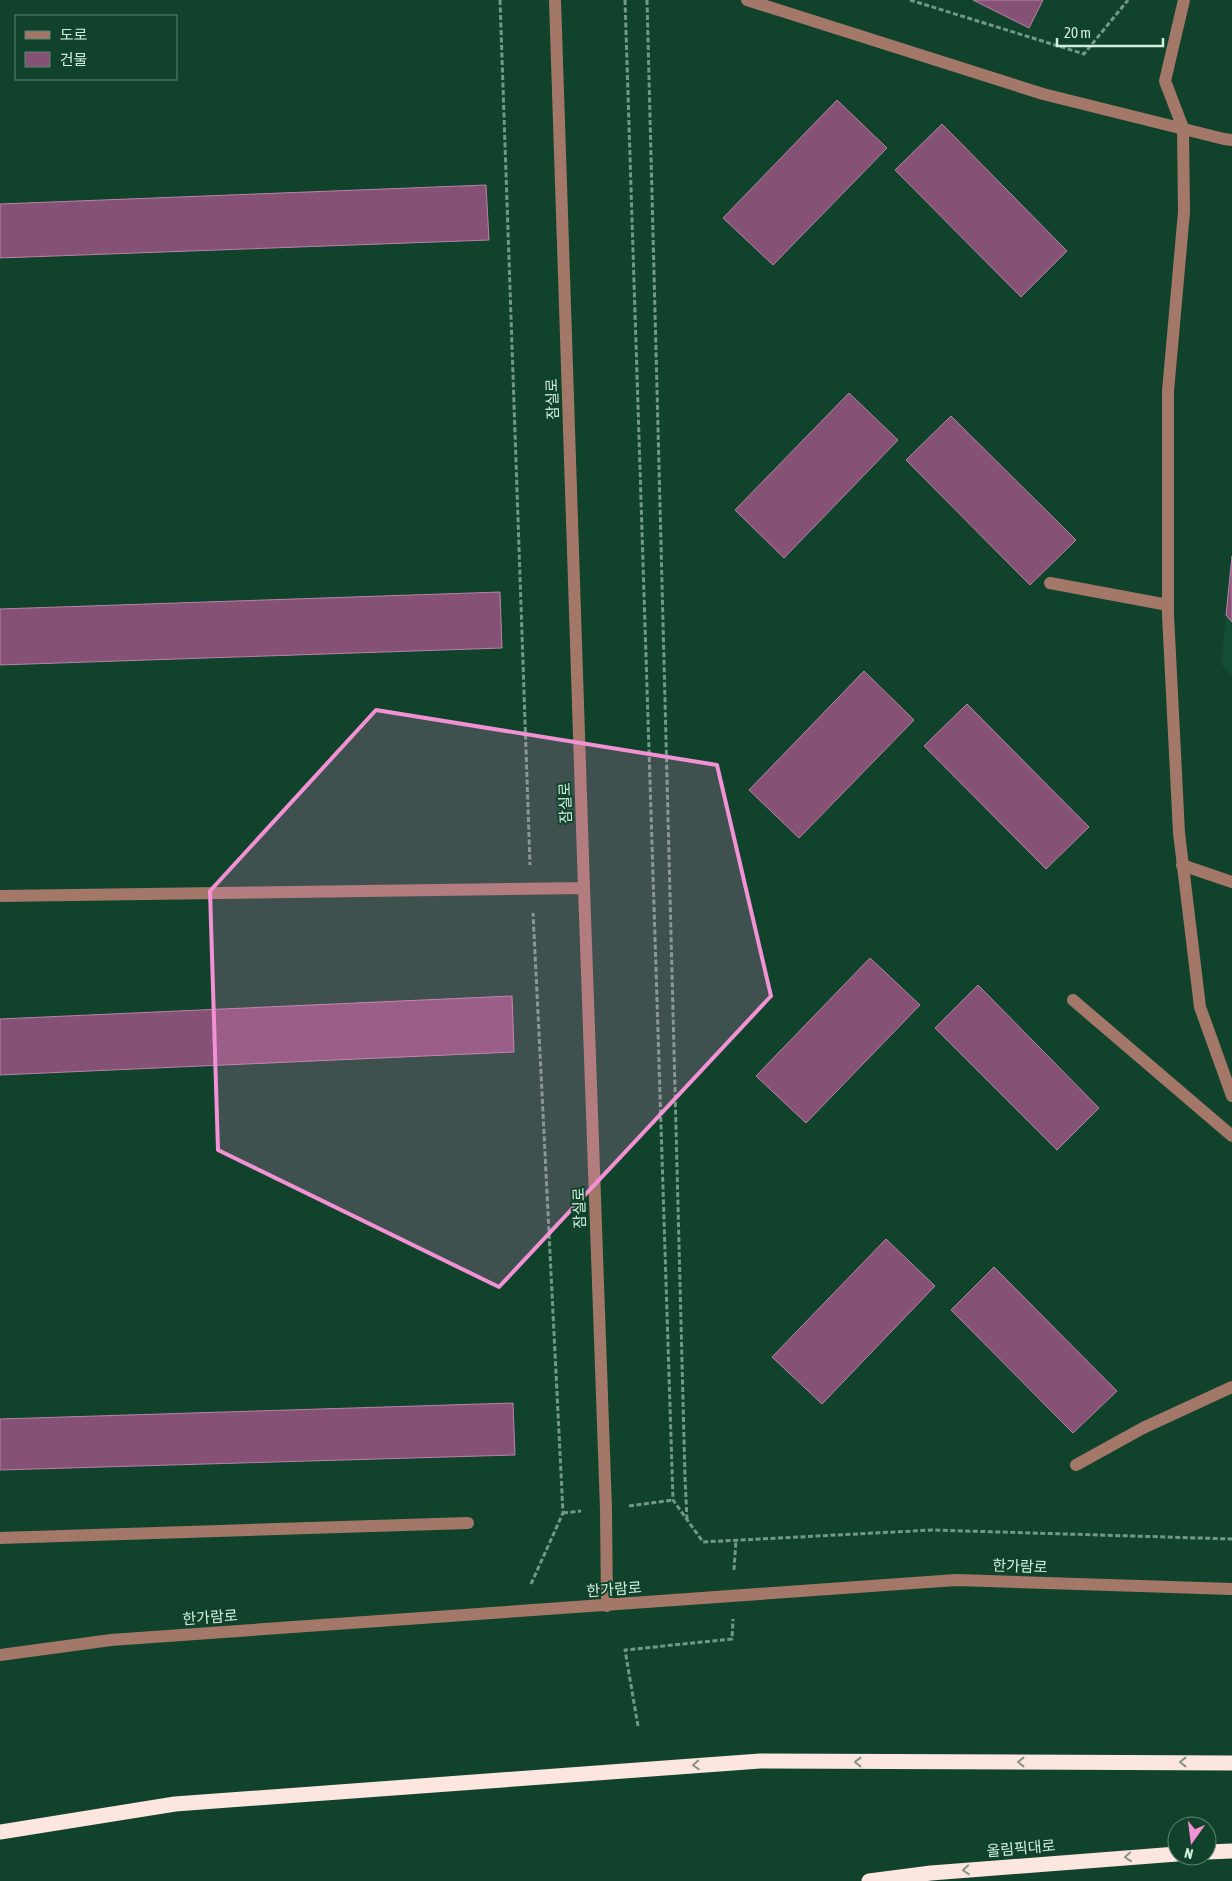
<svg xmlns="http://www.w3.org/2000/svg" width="1232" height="1881" font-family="'Asap Condensed','Noto Sans KR',sans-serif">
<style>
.built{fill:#144d33}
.building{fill:#855275;stroke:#b982a7}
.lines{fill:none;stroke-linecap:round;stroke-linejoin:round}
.path{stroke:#719985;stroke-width:3;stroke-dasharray:5 2.5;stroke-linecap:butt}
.minor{stroke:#a37869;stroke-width:12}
.highway{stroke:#fce6df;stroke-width:15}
.oneway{stroke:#869486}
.marked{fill:#f391d5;fill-opacity:0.2;stroke:#f391d5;stroke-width:4;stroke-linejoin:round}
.labels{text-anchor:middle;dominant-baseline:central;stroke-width:4;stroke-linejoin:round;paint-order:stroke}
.street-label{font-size:15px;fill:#cfefdc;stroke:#11422c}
</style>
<rect width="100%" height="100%" fill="#11422c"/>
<path class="built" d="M 1232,556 L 1232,676 L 1221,664 Z"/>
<path class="building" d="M 973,0 L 1043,0 L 1029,28 Z
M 837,100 L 887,148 L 773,265 L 723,218 Z
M 942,124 L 1067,251 L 1021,297 L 895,170 Z
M 486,185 L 489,240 L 0,258 L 0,204 Z
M 849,393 L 898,440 L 784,558 L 735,510 Z
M 951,416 L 1076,540 L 1030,585 L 906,460 Z
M 1232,556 L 1232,622 L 1226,615 Z
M 500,592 L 502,648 L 0,665 L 0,609 Z
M 864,671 L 914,720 L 799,838 L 749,790 Z
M 967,704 L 1089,827 L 1046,869 L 924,746 Z
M 870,958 L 920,1005 L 806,1123 L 756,1076 Z
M 978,985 L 1099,1108 L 1057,1150 L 935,1028 Z
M 512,996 L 514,1052 L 0,1075 L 0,1019 Z
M 886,1239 L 935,1286 L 822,1404 L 772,1357 Z
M 994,1267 L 1117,1391 L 1073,1433 L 951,1310 Z
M 513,1403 L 515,1455 L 0,1470 L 0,1419 Z"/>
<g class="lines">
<path class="path" d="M 500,0 L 530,865
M 625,0 L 673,1500 L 703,1542 L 932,1530 L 1232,1539
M 647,0 L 685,1478 L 687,1519
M 910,0 L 1084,54 L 1128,0
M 629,1506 L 673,1500
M 563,1513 L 581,1511
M 734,1570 L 736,1540
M 531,1584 L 563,1513 L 533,913
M 638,1726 L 625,1650 L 732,1639 L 733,1619"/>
<path class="minor" d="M 555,0 L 584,888 L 606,1509 L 607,1606
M 747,0 L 1043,94 L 1224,139 L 1232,140
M 1184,0 L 1165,81 L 1183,128 L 1184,212 L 1168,391 L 1168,615 L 1179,833 L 1200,1007 L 1232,1096
M 1050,583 L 1168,605
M 1182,865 L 1232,882
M 0,896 L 584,888
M 1073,1000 L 1232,1136
M 1076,1465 L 1143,1428 L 1232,1387
M 0,1538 L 468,1523
M 0,1655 L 111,1640 L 956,1580 L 1232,1589"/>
<path class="highway" d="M 0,1832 L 175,1804 L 760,1761 L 1232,1763
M 1207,1852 L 1232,1851
M 869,1881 L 931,1873 L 1177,1854"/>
</g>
<defs><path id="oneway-chevron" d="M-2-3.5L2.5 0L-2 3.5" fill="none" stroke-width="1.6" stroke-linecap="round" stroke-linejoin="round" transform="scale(1.25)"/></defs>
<g class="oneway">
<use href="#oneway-chevron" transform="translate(858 1762) rotate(-180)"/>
<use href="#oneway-chevron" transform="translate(1021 1762) rotate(-180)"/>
<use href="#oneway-chevron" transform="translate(1183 1762) rotate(-180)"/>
<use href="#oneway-chevron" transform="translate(696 1765) rotate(176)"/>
<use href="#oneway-chevron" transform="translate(1128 1857) rotate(175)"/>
<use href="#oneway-chevron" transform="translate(966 1870) rotate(175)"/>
</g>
<path class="marked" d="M 376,710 L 717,765 L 771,996 L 499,1287 L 218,1150 L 210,891 Z"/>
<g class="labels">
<g class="street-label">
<text transform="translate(552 399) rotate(-92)">잠실로</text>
<text transform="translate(565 803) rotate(-92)">잠실로</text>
<text transform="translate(579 1208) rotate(-92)">잠실로</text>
<text transform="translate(1020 1566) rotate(2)">한가람로</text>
<text transform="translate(614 1589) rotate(-4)">한가람로</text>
<text transform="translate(210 1617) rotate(-4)">한가람로</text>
<text transform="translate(1021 1848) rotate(-5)">올림픽대로</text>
</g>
</g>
<rect x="15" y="15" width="162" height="65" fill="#11422c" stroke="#5d8772"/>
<rect x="25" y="31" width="25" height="8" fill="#a37869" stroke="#5d8772"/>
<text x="60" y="40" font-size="15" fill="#cfefdc">도로</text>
<rect x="25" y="52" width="25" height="15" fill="#855275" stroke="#5d8772"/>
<text x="60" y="65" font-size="15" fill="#cfefdc">건물</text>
<g transform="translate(1192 1841) rotate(194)"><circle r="24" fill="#11422c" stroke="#5d8772"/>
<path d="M0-4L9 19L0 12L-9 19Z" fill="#f391d5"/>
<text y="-8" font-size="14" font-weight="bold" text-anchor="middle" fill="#cfefdc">N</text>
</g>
<path d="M1057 38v8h106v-8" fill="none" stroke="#cfefdc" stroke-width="2.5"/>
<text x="1064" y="38" font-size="15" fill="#cfefdc" stroke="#11422c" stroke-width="4" paint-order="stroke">20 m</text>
</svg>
